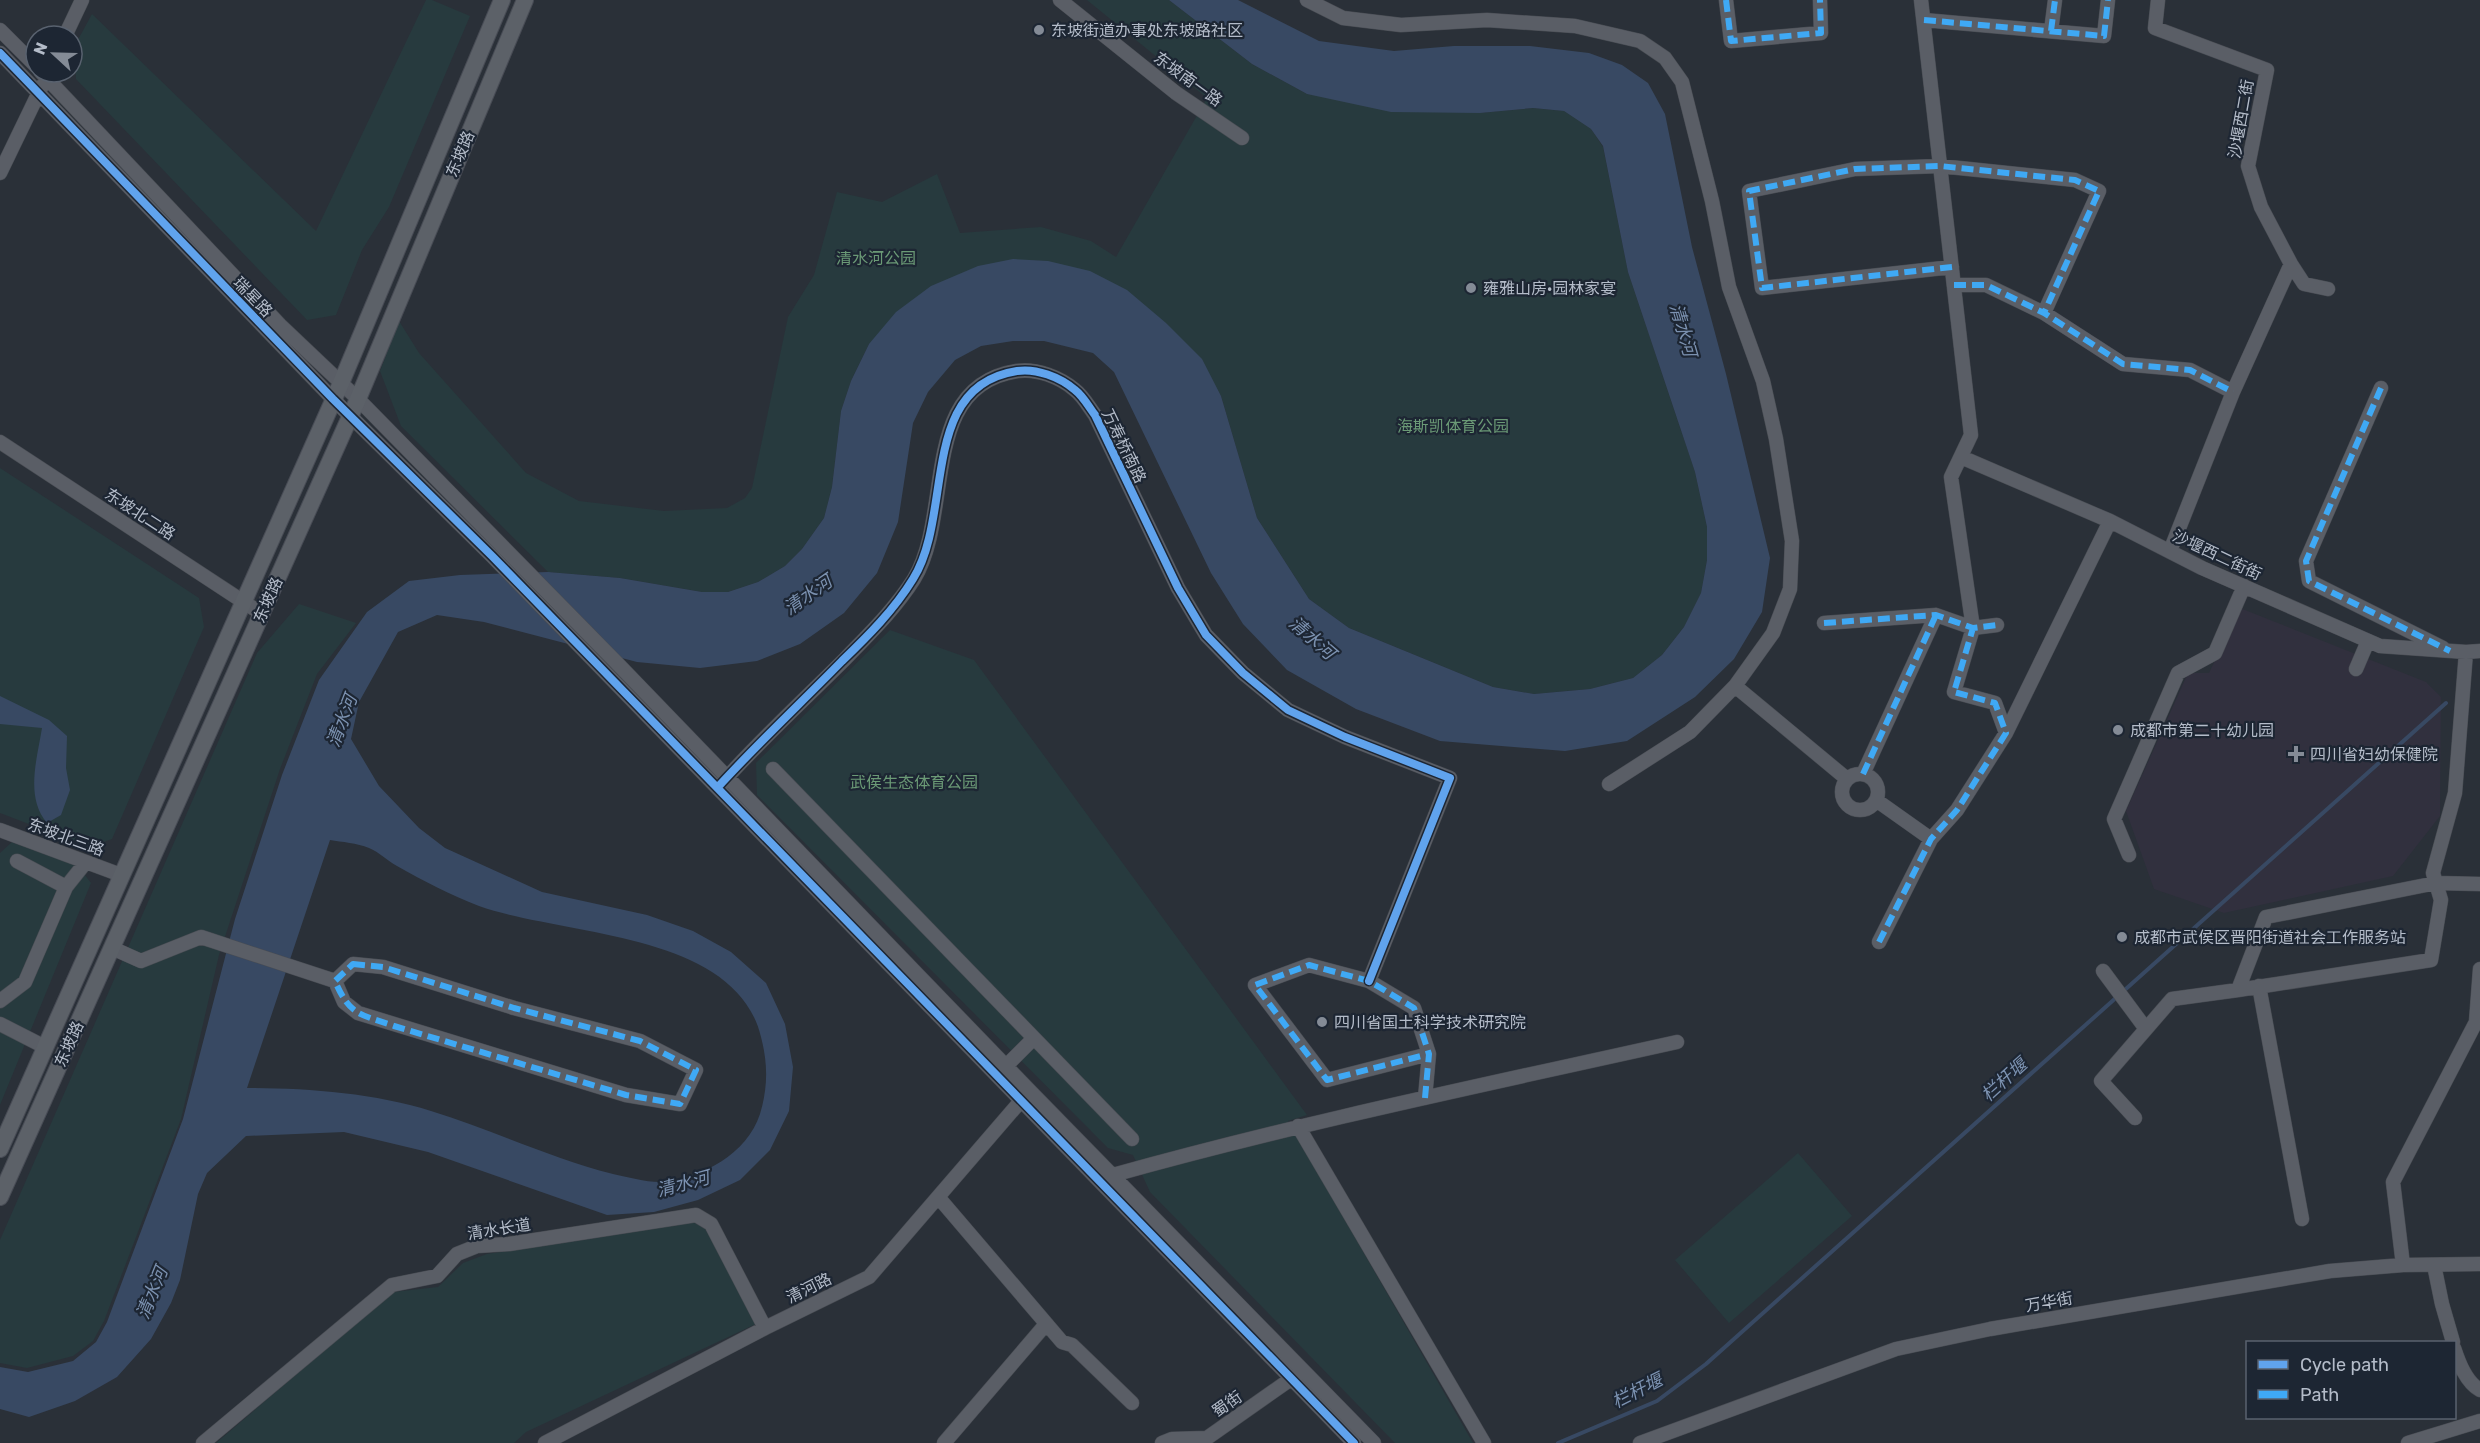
<svg xmlns="http://www.w3.org/2000/svg" width="2480" height="1443" font-family="Rubik,'Noto Sans SC',sans-serif">
<style>
.medical{fill:#31303e}
.green{fill:#273a3e}
.water{fill:#384963;fill-rule:evenodd}
.lines{fill:none;stroke-linecap:round;stroke-linejoin:round}
.stream{stroke:#384963;stroke-width:4}
.minor-casing{stroke:#484c53;stroke-width:15}
.major-casing{stroke:#484c55;stroke-width:18}
.minor{stroke:#5a5e66;stroke-width:14}
.major{stroke:#5c6168;stroke-width:16}
.quiet{stroke:#3fa9f5;stroke-width:6;stroke-dasharray:12 6;stroke-linecap:butt}
.cycleway-casing{stroke:#1d2633;stroke-width:11}
.cycleway{stroke:#60a3ed;stroke-width:8}
.poi-dot{fill:#848b96;stroke:#1d2633;stroke-width:2}
.labels{text-anchor:middle;dominant-baseline:central;stroke-width:4.5;stroke-linejoin:round;paint-order:stroke}
.poi-label{font-size:16px;fill:#b4bcc9;stroke:#1d2633;text-anchor:start}
.street-label{font-size:16px;fill:#b4bcc9;stroke:#1d2633}
.park-label{font-size:16px;fill:#6b9a76;stroke:#1d2633}
.water-label{font-size:18px;font-style:italic;fill:#7c92b1;stroke:#1d2633}
</style>
<rect width="100%" height="100%" fill="#2a3038"/>
<path class="medical" d="M 2240,608 L 2426,682 L 2441,697 L 2440,816 L 2393,876 L 2224,913 L 2154,889 L 2126,811 L 2188,673 L 2209,673 Z"/>
<path class="green" d="M 426,0 L 432,0 L 470,16 L 389,207 L 362,250 L 336,315 L 307,320 L 76,79 L 74,47 L 92,14 L 316,231 Z
M 1087,0 L 1169,0 L 1252,64 L 1307,94 L 1480,113 L 1533,108 L 1564,111 L 1591,129 L 1603,147 L 1628,272 L 1695,472 L 1707,527 L 1707,560 L 1701,593 L 1684,627 L 1662,655 L 1633,678 L 1590,689 L 1534,694 L 1493,687 L 1349,628 L 1309,599 L 1257,518 L 1221,396 L 1166,323 L 869,344 L 851,381 L 841,411 L 832,487 L 824,518 L 802,549 L 785,566 L 758,582 L 728,592 L 702,592 L 620,578 L 548,572 L 401,426 L 380,371 L 399,321 L 419,353 L 526,473 L 579,501 L 664,511 L 727,508 L 745,498 L 752,488 L 788,317 L 814,275 L 837,192 L 882,202 L 937,174 L 960,233 L 1041,227 L 1091,241 L 1116,257 L 1207,98 Z
M 0,468 L 199,598 L 204,627 L 112,839 L 89,847 L 0,813 Z
M 299,604 L 356,623 L 317,674 L 280,769 L 219,955 L 181,1119 L 104,1321 L 93,1341 L 73,1356 L 27,1368 L 0,1363 L 0,1240 L 257,653 Z
M 890,630 L 974,660 L 1307,1115 L 1288,1121 L 1473,1443 L 1395,1443 L 1150,1192 L 1133,1155 L 1108,1148 L 757,795 L 756,763 Z
M 12,842 L 78,866 L 91,883 L 0,1105 L 0,853 Z
M 1798,1153 L 1852,1216 L 1729,1323 L 1675,1260 Z
M 692,1222 L 707,1228 L 758,1323 L 526,1432 L 514,1443 L 216,1443 L 393,1292 L 438,1287 L 463,1263 L 487,1254 Z"/>
<path class="water" d="M 1169,0 L 1238,0 L 1319,41 L 1394,51 L 1454,46 L 1530,46 L 1589,53 L 1622,65 L 1648,83 L 1665,114 L 1692,247 L 1726,374 L 1770,558 L 1762,612 L 1734,659 L 1695,697 L 1627,741 L 1565,751 L 1440,741 L 1356,709 L 1287,670 L 1243,624 L 1211,573 L 1114,372 L 1093,353 L 1044,341 L 1013,341 L 981,346 L 955,360 L 928,392 L 913,423 L 898,522 L 877,573 L 844,613 L 800,644 L 757,661 L 700,668 L 637,662 L 484,622 L 437,615 L 398,632 L 359,702 L 351,739 L 379,786 L 419,828 L 445,848 L 542,892 L 647,915 L 693,931 L 731,952 L 766,983 L 785,1024 L 793,1067 L 789,1111 L 770,1150 L 740,1180 L 698,1200 L 654,1212 L 607,1215 L 428,1152 L 344,1132 L 246,1136 L 207,1173 L 198,1194 L 180,1280 L 171,1303 L 151,1339 L 117,1377 L 75,1401 L 29,1417 L 0,1409 L 0,1367 L 28,1372 L 73,1361 L 96,1342 L 107,1322 L 183,1119 L 235,919 L 282,775 L 319,680 L 367,612 L 409,581 L 460,575 L 548,572 L 620,578 L 702,592 L 728,592 L 758,582 L 785,566 L 802,549 L 824,518 L 832,487 L 841,411 L 851,381 L 869,344 L 896,312 L 931,286 L 978,266 L 1013,259 L 1048,261 L 1090,271 L 1127,290 L 1166,323 L 1202,359 L 1221,396 L 1257,518 L 1309,599 L 1349,628 L 1493,687 L 1534,694 L 1590,689 L 1633,678 L 1662,655 L 1684,627 L 1701,593 L 1707,560 L 1707,527 L 1695,472 L 1628,272 L 1603,146 L 1591,129 L 1564,111 L 1533,108 L 1480,113 L 1391,112 L 1307,94 L 1252,64 ZM 330,840 C 342,842 357,843 369,848 C 379,852 388,861 397,866 C 423,881 451,895 479,906 C 563,936 736,931 761,1037 C 768,1064 768,1087 760,1114 C 747,1154 702,1178 663,1182 C 648,1183 628,1177 613,1174 C 550,1158 493,1130 431,1111 C 374,1093 307,1088 247,1088 Z
M 0,696 L 49,720 L 67,736 L 66,768 L 70,790 L 61,815 L 47,823 C 25,797 37,759 42,728 L 0,724 Z"/>
<g class="lines">
<path class="stream" d="M 1558,1443 L 1657,1401 L 1706,1364 L 2446,703"/>
<g class="minor-casing">
<path id="minor" d="M 1060,0 L 1176,93 L 1242,138
M 1307,0 L 1343,18 L 1401,25 L 1487,20 L 1575,26 L 1640,41 L 1665,58 L 1682,82 L 1712,201 L 1729,287 L 1763,381 L 1776,439 L 1792,541 L 1790,589 L 1773,633 L 1735,686 L 1690,732 L 1609,784
M 1726,0 L 1731,41 L 1821,33 L 1820,0
M 1921,0 L 1971,435 L 1951,477 L 1973,628 L 1954,692 L 1995,703 L 2006,733
M 2158,0 L 2155,28 L 2267,70 L 2248,166 L 2261,207 L 2291,264 L 2304,284 L 2328,289
M 1924,20 L 2104,36 L 2108,0
M 0,30 L 36,66
M 2051,31 L 2055,0
M 65,36 L 82,0
M 0,53 L 333,399 L 492,556 L 1354,1443
M 41,72 L 280,325 L 358,399 L 616,662 L 1030,1091 L 1374,1443
M 0,173 L 42,86
M 1952,267 L 1762,288 L 1749,191 L 1855,169 L 1940,166 L 2075,180 L 2099,191 L 2044,313
M 1954,285 L 1986,285 L 2044,313 L 2123,364 L 2190,370 L 2233,392
M 2381,388 L 2306,561 L 2309,581 L 2443,648
M 0,442 L 262,614
M 1961,457 L 2110,521 L 2202,568 L 2380,646 L 2466,652 L 2480,651
M 2170,551 L 2233,392 L 2291,264
M 1824,623 L 1936,615 L 1973,628 L 1997,625
M 2356,669 L 2368,641
M 1735,686 L 1847,779
M 773,769 L 1132,1139
M1842 792a18 18 0 1 1 36 0a18 18 0 1 1-36 0Z
M 1863,774 L 1936,615
M 721,784 C 760,740 804,700 846,658 C 870,633 895,609 914,579 C 954,513 918,386 1017,371 C 1036,368 1060,377 1075,390 C 1083,396 1089,407 1095,415 L 1178,588 L 1206,635 L 1243,673 L 1288,710 L 1345,737 L 1450,778 L 1369,981
M 1876,800 L 1931,839
M 0,830 L 121,875
M 2129,855 L 2114,819 L 2178,673 L 2215,653 L 2244,586
M 17,861 L 66,887
M 1879,942 L 1931,839 L 1957,810 L 2006,733 L 2110,521
M 112,948 L 141,961 L 201,937 L 335,981 L 344,1002 L 358,1013 L 626,1095 L 680,1104 L 696,1070 L 640,1041 L 514,1008 L 383,967 L 353,964 L 335,981
M 2103,971 L 2146,1029
M 2259,986 L 2302,1219
M 2238,990 L 2431,960 L 2441,900 L 2433,873 L 2455,793 L 2466,652
M 0,1001 L 25,982 L 66,887 L 86,862
M 0,1024 L 45,1047
M 1006,1066 L 1034,1038
M 1425,1098 L 1429,1054 L 1414,1008 L 1369,981 L 1309,965 L 1255,985 L 1327,1080 L 1429,1054
M 2135,1118 L 2101,1081 L 2172,999 L 2238,990 L 2266,917 L 2436,883 L 2480,884
M 1298,1126 L 1484,1443
M 1108,1178 L 1113,1175 C 1299,1123 1488,1084 1677,1042
M 939,1198 L 1062,1342 L 1072,1345 L 1132,1403
M 2403,1265 L 2393,1182 L 2476,1022 L 2480,969
M 2434,1265 L 2442,1304 L 2453,1342
M 2454,1348 C 2459,1363 2466,1382 2480,1390
M 203,1443 L 392,1285 L 437,1276 L 457,1254 L 477,1246 L 509,1244 L 696,1215 L 711,1224 L 765,1328
M 545,1443 L 765,1328 L 869,1277 L 1025,1096
M 944,1443 L 1046,1324
M 1162,1443 L 1172,1439 L 1207,1438 L 1298,1374
M 1640,1443 L 1896,1349 L 1990,1329 L 2330,1271 L 2403,1265 L 2480,1264
M 2408,1443 L 2480,1421"/>
</g>
<g class="major-casing">
<path id="major" d="M 0,1149 L 341,383 L 502,0
M 0,1197 L 358,399 L 525,0"/>
</g>
<use href="#minor" class="minor"/>
<use href="#major" class="major"/>
<path class="quiet" d="M 1726,0 L 1731,41 L 1821,33 L 1820,0
M 1924,20 L 2104,36 L 2108,0
M 2051,31 L 2055,0
M 1952,267 L 1762,288 L 1749,191 L 1855,169 L 1940,166 L 2075,180 L 2099,191 L 2044,313
M 1954,285 L 1986,285 L 2044,313 L 2123,364 L 2190,370 L 2233,392
M 2381,388 L 2306,561 L 2309,581 L 2450,651
M 1824,623 L 1936,615 L 1973,628 L 1997,625
M 1863,774 L 1936,615
M 1879,942 L 1931,839 L 1957,810 L 2006,733 L 1995,703 L 1954,692 L 1973,628
M 353,964 L 383,967 L 514,1008 L 640,1041 L 696,1070 L 680,1104 L 626,1095 L 394,1026 C 360,1014 350,1016 335,981 Z
M 1425,1098 L 1429,1054 L 1414,1008 L 1369,981 L 1309,965 L 1255,985 L 1327,1080 L 1429,1054"/>
<g class="cycleway-casing">
<path id="cycleway" d="M 0,53 L 333,399 L 492,556 L 1354,1443
M 718,787 C 757,744 801,703 842,661 C 868,636 894,610 913,579 C 954,514 918,386 1017,371 C 1036,368 1060,377 1075,390 C 1083,396 1089,407 1095,415 L 1178,588 L 1206,635 L 1243,673 L 1288,710 L 1345,737 L 1450,778 L 1369,981"/>
</g>
<use href="#cycleway" class="cycleway"/>
</g>
<g class="poi-dot">
<circle cx="1039" cy="30" r="6"/>
<circle cx="1471" cy="288" r="6"/>
<circle cx="2118" cy="730" r="6"/>
<path d="M2293 745h6v6h6v6h-6v6h-6v-6h-6v-6h6z"/>
<circle cx="2122" cy="937" r="6"/>
<circle cx="1322" cy="1022" r="6"/>
</g>
<g class="labels">
<g class="poi-label">
<text x="1051" y="30">东坡街道办事处东坡路社区</text>
<text x="1483" y="288">雍雅山房·园林家宴</text>
<text x="2130" y="730">成都市第二十幼儿园</text>
<text x="2310" y="754">四川省妇幼保健院</text>
<text x="2134" y="937">成都市武侯区晋阳街道社会工作服务站</text>
<text x="1334" y="1022">四川省国土科学技术研究院</text>
</g>
<g class="street-label">
<text transform="translate(1188 79) rotate(36)">东坡南一路</text>
<text transform="translate(2241 119) rotate(-80)">沙堰西二街</text>
<text transform="translate(460 154) rotate(-67)">东坡路</text>
<text transform="translate(253 297) rotate(46)">瑞星路</text>
<text transform="translate(1124 446) rotate(64)">万寿桥南路</text>
<text transform="translate(140 514) rotate(33)">东坡北二路</text>
<text transform="translate(2217 555) rotate(25)">沙堰西二街街</text>
<text transform="translate(268 600) rotate(-66)">东坡路</text>
<text transform="translate(66 837) rotate(20)">东坡北三路</text>
<text transform="translate(69 1044) rotate(-66)">东坡路</text>
<text transform="translate(499 1229) rotate(-9)">清水长道</text>
<text transform="translate(809 1288) rotate(-26)">清河路</text>
<text transform="translate(2049 1302) rotate(-10)">万华街</text>
<text transform="translate(1227 1404) rotate(-35)">蜀街</text>
</g>
<g class="park-label">
<text x="876" y="258">清水河公园</text>
<text x="1453" y="426">海斯凯体育公园</text>
<text x="914" y="782">武侯生态体育公园</text>
</g>
<g class="water-label">
<text transform="translate(1683 330) rotate(74)">清水河</text>
<text transform="translate(808 595) rotate(-35)">清水河</text>
<text transform="translate(1312 638) rotate(41)">清水河</text>
<text transform="translate(342 721) rotate(-69)">清水河</text>
<text transform="translate(2004 1080) rotate(-42)">栏杆堰</text>
<text transform="translate(683 1184) rotate(-15)">清水河</text>
<text transform="translate(152 1293) rotate(-68)">清水河</text>
<text transform="translate(1637 1391) rotate(-27)">栏杆堰</text>
</g>
</g>
<rect x="2246" y="1341" width="210" height="78" fill="#1d2633" stroke="#59626f" stroke-width="1.5"/>
<rect x="2258" y="1360" width="30" height="9" fill="#60a3ed" stroke="#59626f" stroke-width="1.5"/>
<text x="2300" y="1371" font-size="18" fill="#b4bcc9">Cycle path</text>
<rect x="2258" y="1390" width="30" height="9" fill="#3fa9f5" stroke="#59626f" stroke-width="1.5"/>
<text x="2300" y="1401" font-size="18" fill="#b4bcc9">Path</text>
<g transform="translate(54 54) rotate(292)"><circle r="28" fill="#1d2633" stroke="#59626f" stroke-width="1.5"/>
<path d="M0-4.5L10 22L0 15L-10 22Z" fill="#848b96"/>
<text y="-9" font-size="16" font-weight="bold" text-anchor="middle" fill="#b4bcc9">N</text>
</g>
</svg>
